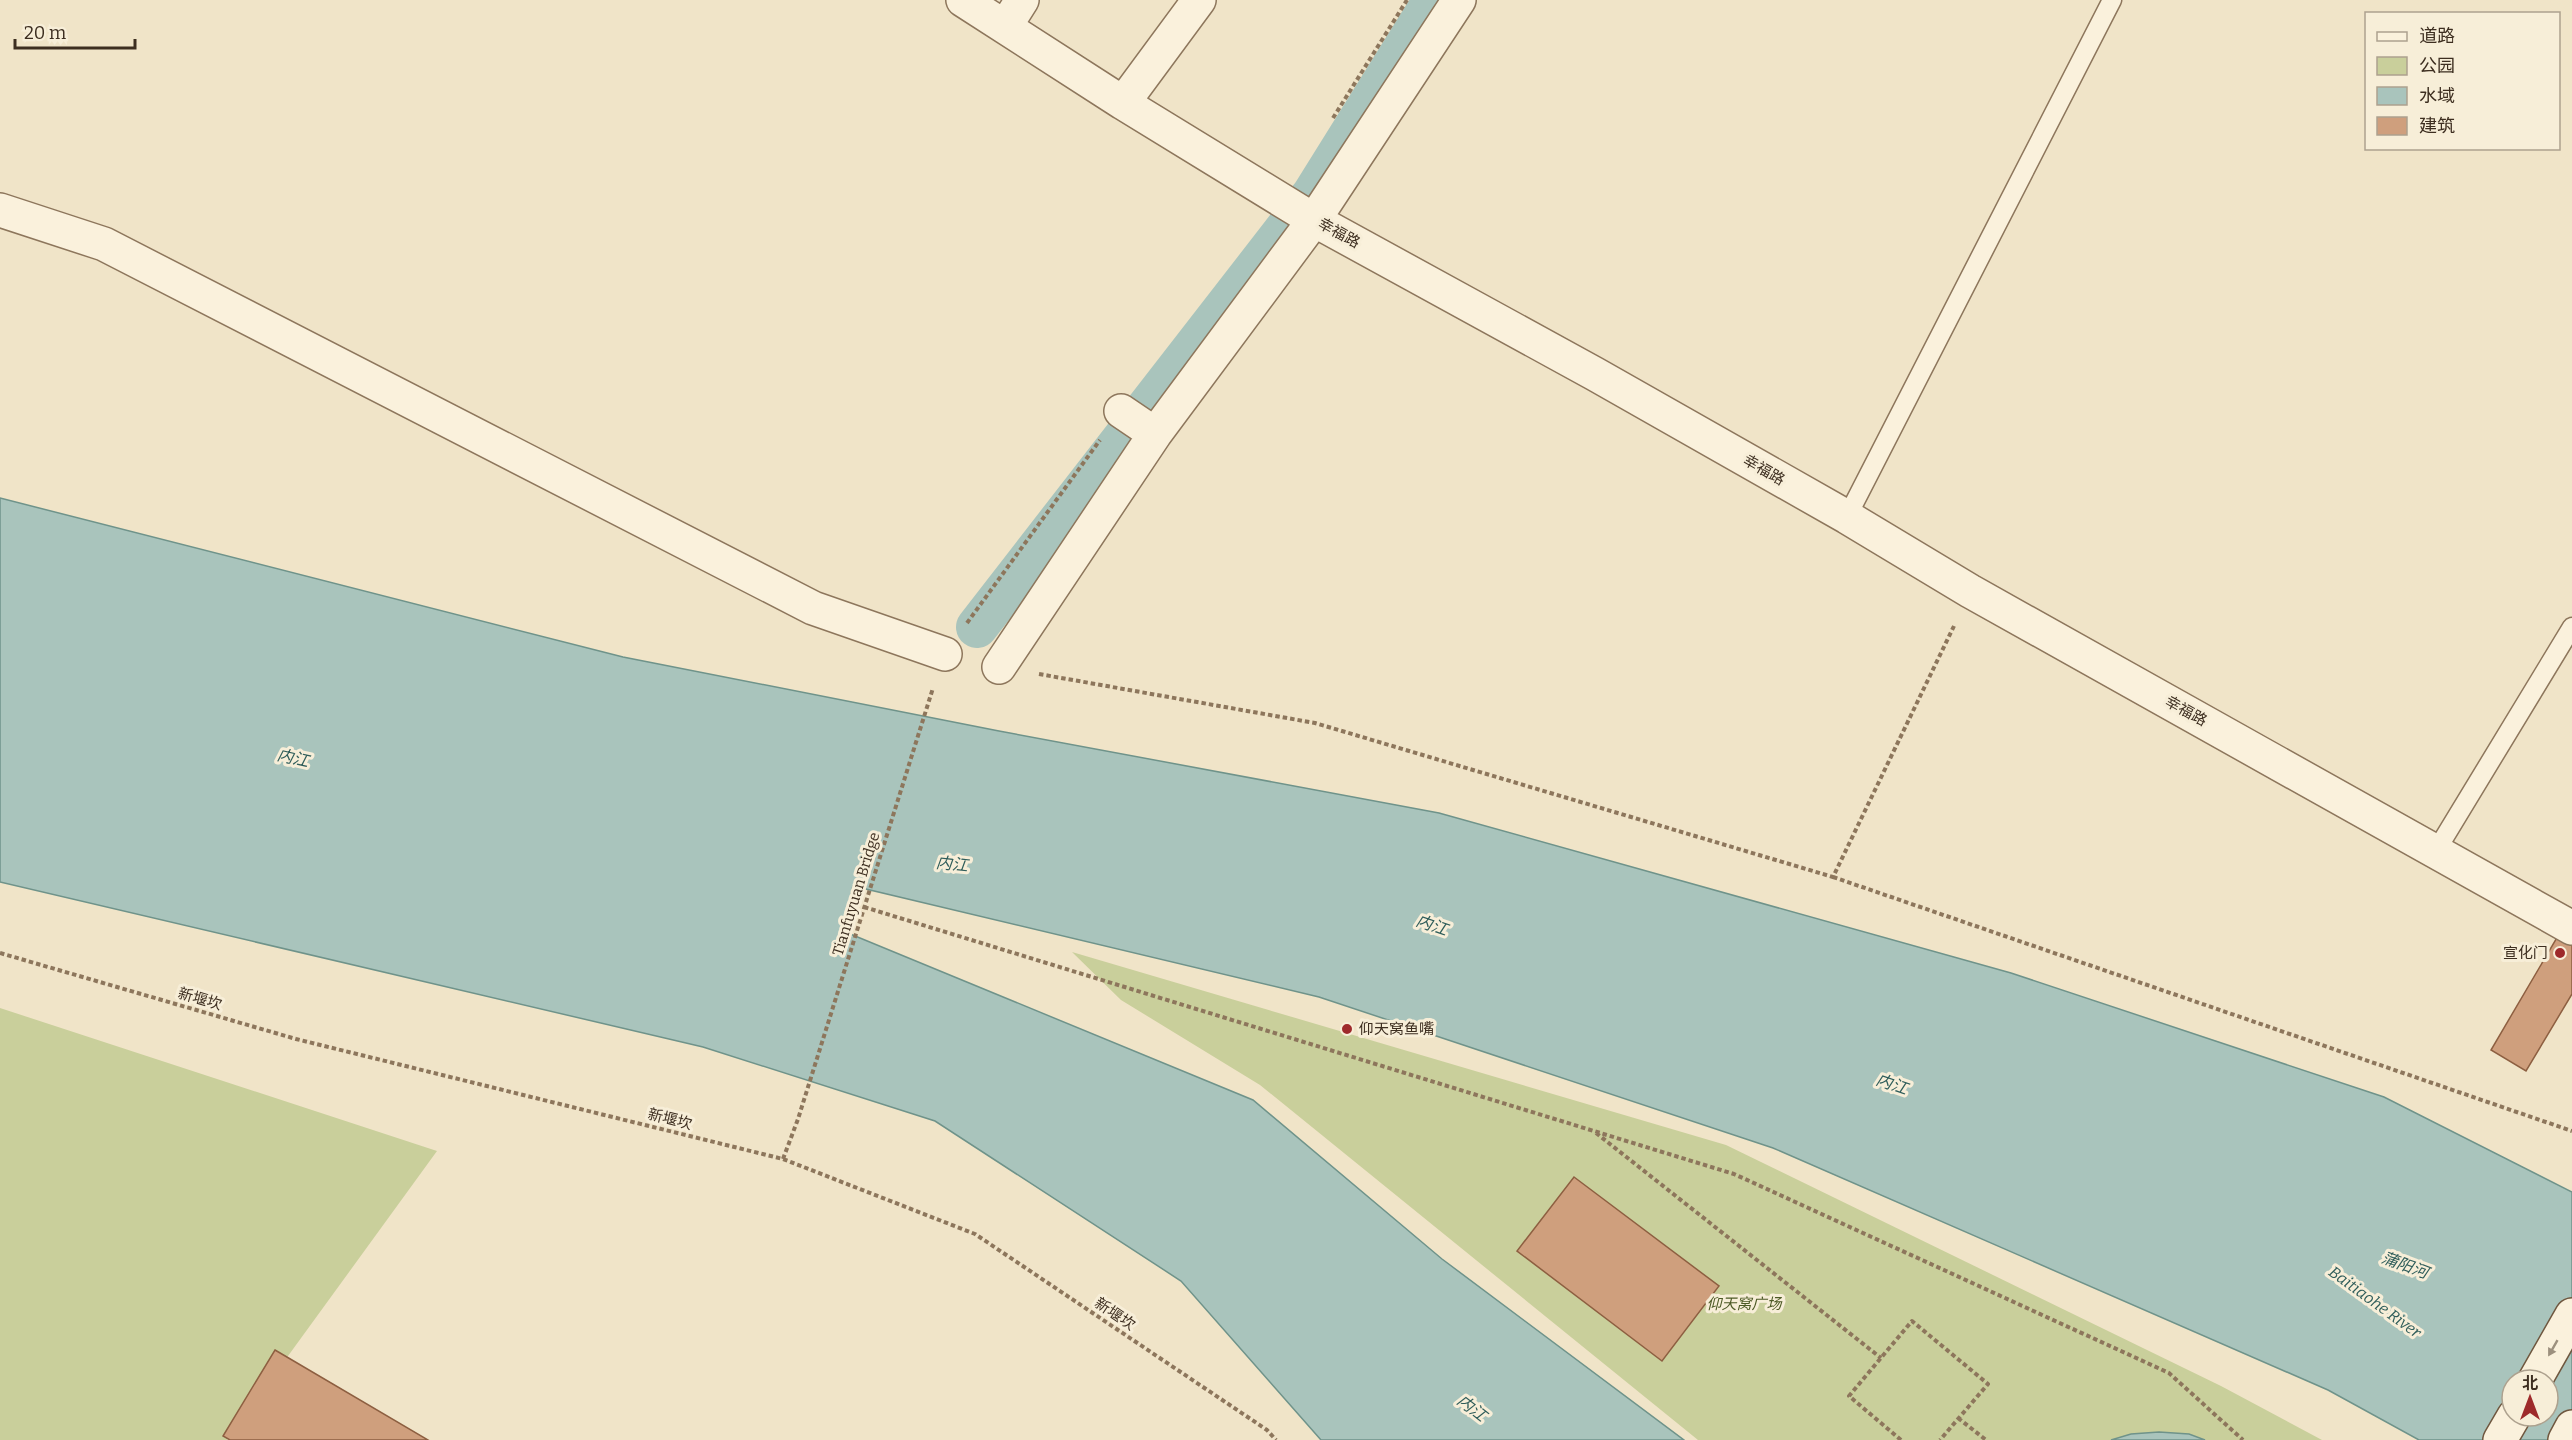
<svg xmlns="http://www.w3.org/2000/svg" width="2572" height="1440" font-family="Bitter,'Noto Sans SC',serif">
<style>
.green{fill:#c9cf9b}
.water{fill:#a9c4bc;stroke:#6f938a;stroke-width:1.5;fill-rule:evenodd}
.lines{fill:none;stroke-linecap:round;stroke-linejoin:round}
.canal{stroke:#a9c4bc;stroke-width:42}
.building{fill:#cf9f7d;stroke:#8d5f41;stroke-width:1.5}
.lane-casing{stroke:#8d765c;stroke-width:21}
.street-casing{stroke:#8d765c;stroke-width:36}
.secondary-casing{stroke:#6f573f;stroke-width:36}
.path{stroke:#8d765c;stroke-width:4;stroke-dasharray:4.5 3;stroke-linecap:butt}
.lane{stroke:#faf1dc;stroke-width:18}
.street{stroke:#faf1dc;stroke-width:33}
.secondary{stroke:#faf1dc;stroke-width:33}
.oneway{fill:#9c907e}
.poi-dot{fill:#9e2a2b;stroke:#f7eed8;stroke-width:2}
.labels{text-anchor:middle;dominant-baseline:central;stroke-width:6;stroke-linejoin:round;paint-order:stroke}
.street-label{font-size:15px;fill:#3d2e20;stroke:#f7eed8}
.poi-label{font-size:15px;fill:#3d2e20;stroke:#f7eed8;text-anchor:end}
.park-label{font-size:15px;font-style:italic;fill:#4d5a26;stroke:#f7eed8}
.water-label{font-size:16px;font-style:italic;fill:#2f5d5a;stroke:#f7eed8}
</style>
<rect width="100%" height="100%" fill="#f0e4c8"/>
<path class="green" d="M 1072,952 L 1726,1145 L 2221,1386 L 2322,1440 L 1698,1440 L 1260,1085 L 1121,1000 Z
M 0,1008 L 437,1151 L 227,1440 L 0,1440 Z"/>
<path class="water" d="M 0,498 L 623,657 L 999,731 L 1439,813 L 2011,973 L 2384,1097 L 2572,1192 L 2572,1440 L 2419,1440 L 2328,1390 L 1773,1148 L 1319,997 L 853,886 L 843,931 L 1253,1100 L 1442,1259 L 1684,1440 L 1321,1440 L 1181,1281 L 935,1121 L 703,1047 L 0,882 ZM 2512,1380 L 2548,1380 L 2548,1416 L 2512,1416 Z
M 2159,1432 L 2189,1434 L 2205,1440 L 2111,1440 L 2131,1434 Z"/>
<g class="lines">
<path class="canal" d="M 977,627 L 1313,194 L 1434,0"/>
</g>
<path class="building" d="M 2572,912 L 2572,994 L 2526,1071 L 2491,1050 Z
M 1574,1177 L 1719,1286 L 1662,1361 L 1517,1251 Z
M 275,1350 L 428,1440 L 230,1440 L 223,1436 Z"/>
<g class="lines">
<g class="lane-casing">
<path id="lane" d="M 1847,517 L 2112,0
M 2436,851 L 2572,627"/>
</g>
<g class="street-casing">
<path id="street" d="M 963,0 L 1123,103 L 1314,220 L 1595,374 L 1847,517 L 1970,591 L 2572,928
M 1005,27 L 1022,0
M 1123,103 L 1199,0
M 0,210 L 104,244 L 813,608 L 945,654
M 1121,411 L 1155,434
M 999,667 L 1155,434 L 1314,220 L 1459,0"/>
</g>
<g class="secondary-casing">
<path id="secondary" d="M 2535,1380 L 2572,1315
M 2500,1440 L 2514,1416
M 2565,1440 L 2572,1427"/>
</g>
<path class="path" d="M 1333,118 L 1407,0
M 967,623 L 1100,440
M 1039,674 L 1315,723 L 1833,877 L 1954,626
M 1833,877 L 2572,1131
M 864,907 L 1734,1174 L 2169,1373 L 2243,1440
M 0,953 L 296,1039 L 783,1159 L 975,1234 L 1267,1430 L 1276,1440
M 1596,1133 L 1881,1358
M 783,1159 L 798,1119 L 933,688
M 1958,1418 L 1986,1440
M 1901,1440 L 1849,1396 L 1912,1321 L 1988,1384 L 1940,1440"/>
<use href="#lane" class="lane"/>
<use href="#street" class="street"/>
<use href="#secondary" class="secondary"/>
</g>
<defs><path id="oneway-solid" d="M-6-.8H1V-3.2L6.5 0L1 3.2V.8H-6Z" transform="scale(1.5)"/></defs>
<use class="oneway" href="#oneway-solid" transform="translate(2553 1348) rotate(120)"/>
<g class="poi-dot">
<circle cx="2560" cy="953" r="6"/>
<circle cx="1347" cy="1029" r="6"/>
</g>
<g class="labels">
<g class="street-label">
<text transform="translate(1339 233) rotate(29)">幸福路</text>
<text transform="translate(1764 470) rotate(30)">幸福路</text>
<text transform="translate(2186 711) rotate(29)">幸福路</text>
<text transform="translate(856 894) rotate(-73)">Tianfuyuan Bridge</text>
<text transform="translate(200 999) rotate(16)">新堰坎</text>
<text transform="translate(670 1119) rotate(14)">新堰坎</text>
<text transform="translate(1115 1314) rotate(34)">新堰坎</text>
</g>
<g class="poi-label">
<text x="2548" y="953">宣化门</text>
<text x="1359" y="1029" text-anchor="start">仰天窝鱼嘴</text>
</g>
<g class="park-label">
<text x="1744" y="1304">仰天窝广场</text>
</g>
<g class="water-label">
<text transform="translate(293 758) rotate(13)">内江</text>
<text transform="translate(952 864) rotate(6)">内江</text>
<text transform="translate(1432 925) rotate(19)">内江</text>
<text transform="translate(1892 1084) rotate(19)">内江</text>
<text transform="translate(2405 1265) rotate(20)">蒲阳河</text>
<text transform="translate(2375 1302) rotate(36)">Baitiaohe River</text>
<text transform="translate(1472 1408) rotate(38)">内江</text>
</g>
</g>
<rect x="2365" y="12" width="195" height="138" fill="#f7eed8" stroke="#ada18e" stroke-width="1.5"/>
<rect x="2377" y="32" width="30" height="9" fill="#faf1dc" stroke="#ada18e" stroke-width="1.5"/>
<text x="2419" y="42" font-size="18" fill="#3d2e20">道路</text>
<rect x="2377" y="57" width="30" height="18" fill="#c9cf9b" stroke="#ada18e" stroke-width="1.5"/>
<text x="2419" y="72" font-size="18" fill="#3d2e20">公园</text>
<rect x="2377" y="87" width="30" height="18" fill="#a9c4bc" stroke="#ada18e" stroke-width="1.5"/>
<text x="2419" y="102" font-size="18" fill="#3d2e20">水域</text>
<rect x="2377" y="117" width="30" height="18" fill="#cf9f7d" stroke="#ada18e" stroke-width="1.5"/>
<text x="2419" y="132" font-size="18" fill="#3d2e20">建筑</text>
<g transform="translate(2530 1398)"><circle r="28" fill="#f7eed8" stroke="#ada18e" stroke-width="1.5"/>
<path d="M0-4.5L10 22L0 15L-10 22Z" fill="#9e2a2b"/>
<text y="-9" font-size="16" font-weight="bold" text-anchor="middle" fill="#3d2e20">北</text>
</g>
<path d="M15 39v9h120v-9" fill="none" stroke="#3d2e20" stroke-width="3"/>
<text x="24" y="39" font-size="18" fill="#3d2e20" stroke="#f7eed8" stroke-width="4.5" paint-order="stroke">20 m</text>
</svg>
